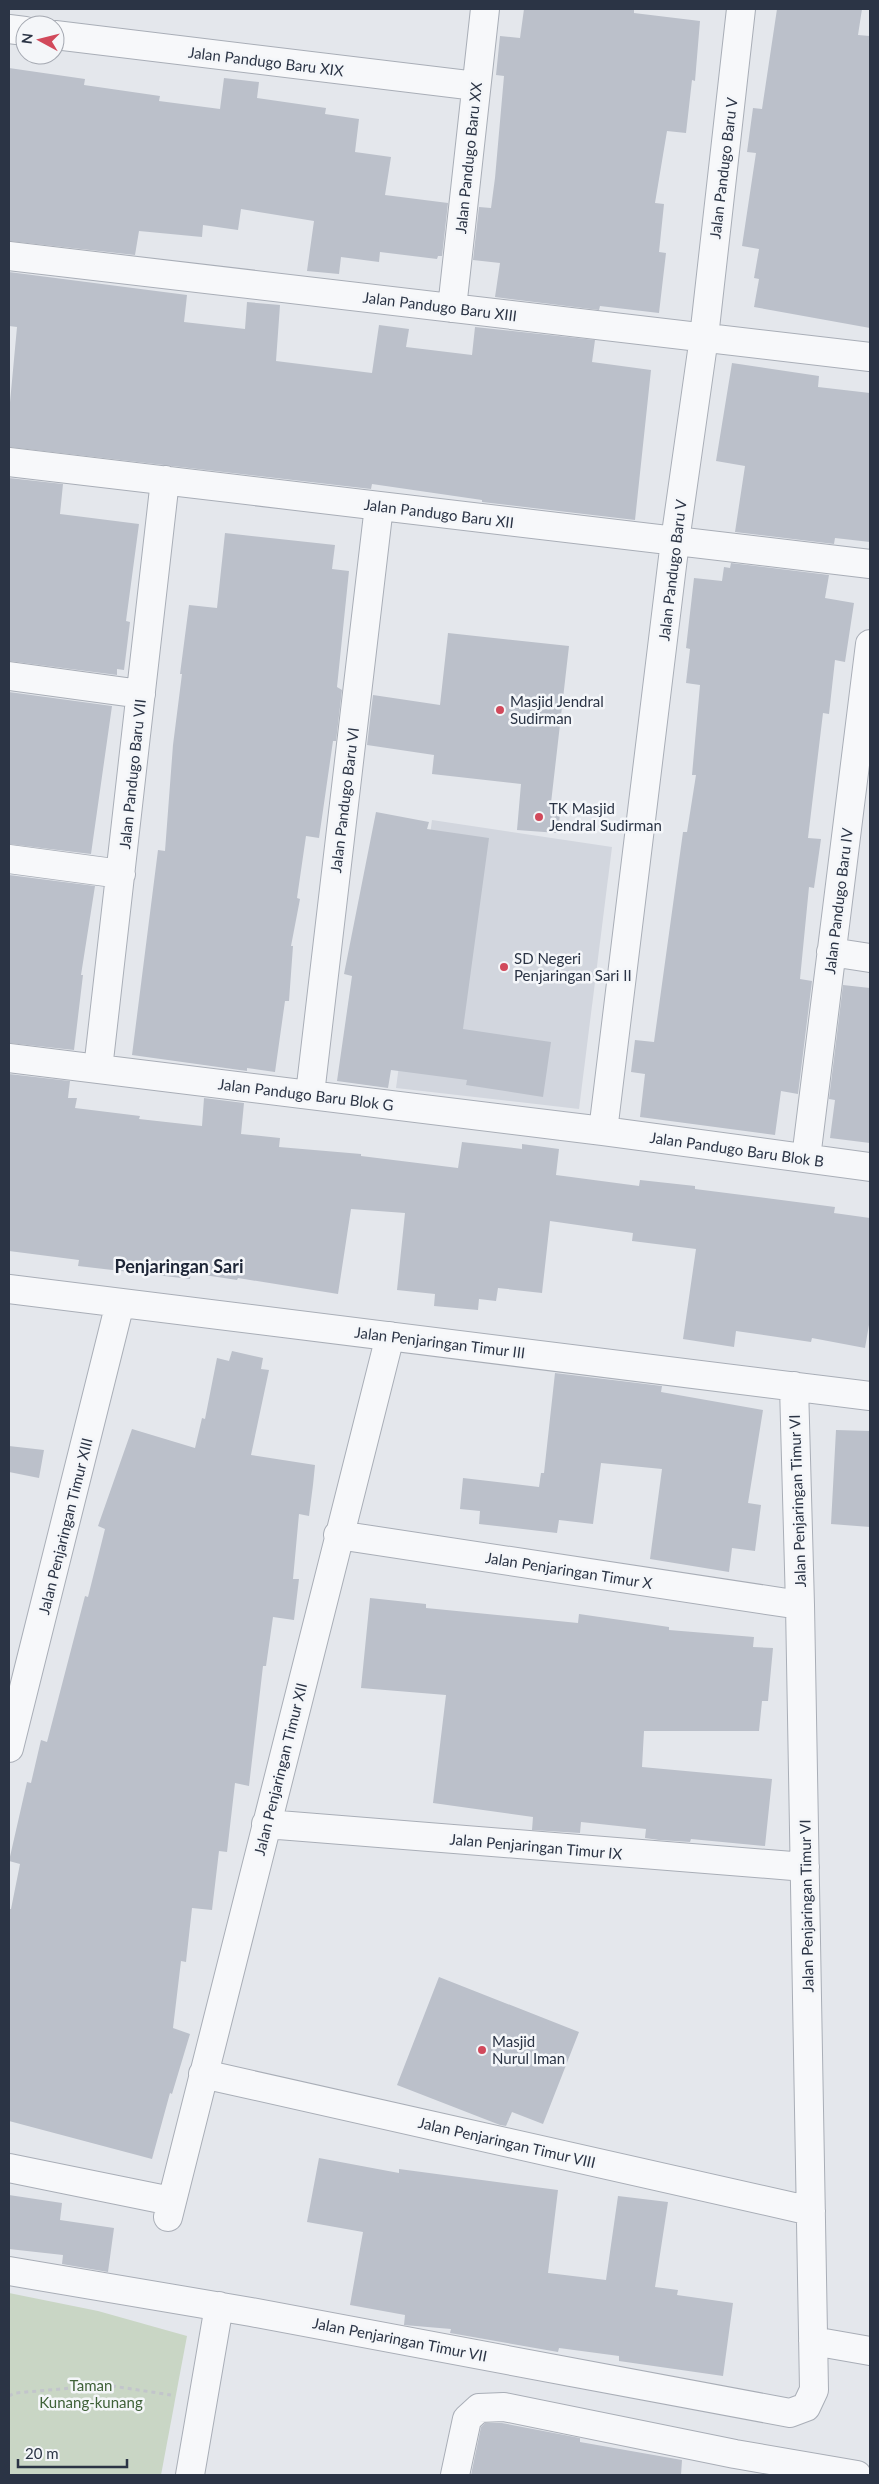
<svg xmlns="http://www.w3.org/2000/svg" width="879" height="2484" font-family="Lato,sans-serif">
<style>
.built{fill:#d2d6de}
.green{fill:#c9d6c5}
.building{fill:#bbc0ca}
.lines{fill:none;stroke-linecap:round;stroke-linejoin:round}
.minor-casing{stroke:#a9aeb7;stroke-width:30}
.path{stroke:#c2c5cb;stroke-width:3;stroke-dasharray:4 4;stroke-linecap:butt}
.minor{stroke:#f7f8fa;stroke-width:28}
.poi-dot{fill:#d1495b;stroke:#f4f6f9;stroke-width:2}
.labels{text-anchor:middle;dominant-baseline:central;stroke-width:5;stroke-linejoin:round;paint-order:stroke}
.street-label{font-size:15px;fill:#2b3445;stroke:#f4f6f9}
.poi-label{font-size:15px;fill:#2b3445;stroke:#f4f6f9;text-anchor:start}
.park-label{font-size:15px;fill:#3f6138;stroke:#f4f6f9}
.quarter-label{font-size:18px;font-weight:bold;fill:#1d2536;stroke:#f4f6f9}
</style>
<rect width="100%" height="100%" fill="#e4e7ec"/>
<path class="built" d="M 432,820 L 612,847 L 579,1109 L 396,1088 Z"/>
<path class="green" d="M 9,2293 L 98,2311 L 187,2336 L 161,2475 L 9,2475 Z"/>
<path class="building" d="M 524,9 L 634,9 L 634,13 L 700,21 L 695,81 L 692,80 L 686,133 L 667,131 L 655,203 L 664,204 L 659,252 L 666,253 L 659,313 L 600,306 L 599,310 L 495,297 L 500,263 L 473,260 L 479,207 L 491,208 L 495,178 L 504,76 L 496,75 L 500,36 L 520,38 Z
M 777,9 L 862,9 L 858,35 L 870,36 L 870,328 L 754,307 L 759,279 L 754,278 L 759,249 L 742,246 L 756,153 L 747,152 L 753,108 L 762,109 Z
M 9,68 L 85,79 L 84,85 L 160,96 L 159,101 L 220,109 L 224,78 L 259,82 L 257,98 L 326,108 L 325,114 L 359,119 L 355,152 L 391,157 L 385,195 L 448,203 L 442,256 L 438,256 L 437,259 L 380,252 L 379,262 L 341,257 L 339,274 L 307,271 L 314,221 L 241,209 L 238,230 L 203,225 L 202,237 L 139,231 L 135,255 L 9,241 Z
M 9,272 L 187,295 L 184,322 L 245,329 L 247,302 L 280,305 L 276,361 L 372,373 L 379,325 L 409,329 L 406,347 L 472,355 L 475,327 L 595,340 L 592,362 L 651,370 L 635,520 L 482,502 L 482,500 L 372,484 L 371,489 L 9,447 L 9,413 L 17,327 L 9,326 Z
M 732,363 L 819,376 L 818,387 L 870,393 L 870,542 L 835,538 L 834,544 L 735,532 L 745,466 L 716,461 Z
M 9,478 L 63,484 L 60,514 L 139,524 L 126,621 L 130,622 L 124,670 L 117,669 L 117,675 L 9,661 Z
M 225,533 L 335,545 L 332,569 L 349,571 L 337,687 L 342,690 L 336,741 L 333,741 L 319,838 L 306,836 L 297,898 L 300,899 L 291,946 L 293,946 L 289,1001 L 285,1001 L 275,1072 L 247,1068 L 247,1071 L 132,1055 L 158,850 L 165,851 L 173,745 L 182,674 L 180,674 L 189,605 L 217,608 Z
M 731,563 L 829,575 L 825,598 L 854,603 L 845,662 L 835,660 L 829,714 L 823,713 L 808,838 L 821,839 L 814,888 L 809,887 L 800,979 L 812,981 L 798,1094 L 781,1091 L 775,1135 L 640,1117 L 645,1074 L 631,1072 L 635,1040 L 654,1042 L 683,832 L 687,832 L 696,775 L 692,775 L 700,685 L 686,683 L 690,649 L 686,648 L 694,578 L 722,581 L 724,567 L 730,568 Z
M 448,633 L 569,646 L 551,803 L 561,804 L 558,833 L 517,830 L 521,784 L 432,774 L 434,755 L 367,745 L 373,695 L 440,705 Z
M 9,692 L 112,706 L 91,854 L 9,844 Z
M 376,812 L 429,822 L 427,829 L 489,838 L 463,1029 L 551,1042 L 543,1097 L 466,1085 L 467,1080 L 391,1070 L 388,1088 L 337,1081 L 352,976 L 344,974 Z
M 9,875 L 95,886 L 81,975 L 83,975 L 74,1050 L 9,1043 Z
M 843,985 L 870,988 L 870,1143 L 830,1138 L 835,1100 L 829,1099 Z
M 9,1074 L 70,1081 L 68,1098 L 77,1098 L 75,1108 L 140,1116 L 139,1119 L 202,1126 L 204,1098 L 244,1103 L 241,1134 L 280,1138 L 279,1147 L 361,1154 L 361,1156 L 458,1168 L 462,1142 L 522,1149 L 522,1144 L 559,1149 L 556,1175 L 639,1186 L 640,1180 L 695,1186 L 695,1189 L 835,1207 L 834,1213 L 870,1218 L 870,1319 L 865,1348 L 812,1338 L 811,1342 L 736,1331 L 734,1347 L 683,1339 L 696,1249 L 632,1241 L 633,1233 L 550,1221 L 542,1293 L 498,1288 L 496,1301 L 479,1299 L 478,1310 L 434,1306 L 435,1294 L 397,1290 L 405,1213 L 351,1209 L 338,1294 L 238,1278 L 237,1280 L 191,1273 L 190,1279 L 78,1266 L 79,1260 L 9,1251 Z
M 232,1351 L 263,1358 L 261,1369 L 269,1370 L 251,1455 L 315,1465 L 313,1485 L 309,1516 L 299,1514 L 293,1579 L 299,1579 L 294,1620 L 273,1617 L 266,1666 L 263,1666 L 249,1786 L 235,1783 L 227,1852 L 219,1851 L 212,1910 L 192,1908 L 186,1962 L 181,1961 L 173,2028 L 190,2034 L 172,2094 L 170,2093 L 152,2159 L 9,2121 L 9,1909 L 11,1909 L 20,1864 L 9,1861 L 27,1782 L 31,1783 L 41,1740 L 47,1742 L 85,1596 L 88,1597 L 105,1529 L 98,1526 L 132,1429 L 195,1448 L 202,1418 L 205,1419 L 217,1358 L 229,1361 Z
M 555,1373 L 662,1386 L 661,1392 L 763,1410 L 748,1503 L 761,1505 L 755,1551 L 732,1548 L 729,1572 L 650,1559 L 662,1469 L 601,1463 L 593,1524 L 559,1520 L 557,1533 L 479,1524 L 480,1511 L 460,1509 L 463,1478 L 539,1487 L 541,1473 L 544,1473 Z
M 836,1430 L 870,1431 L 870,1527 L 831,1524 Z
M 9,1446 L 44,1450 L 39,1478 L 9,1472 Z
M 370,1598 L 426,1604 L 426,1608 L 578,1623 L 579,1614 L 669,1627 L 669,1630 L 754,1637 L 753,1647 L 773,1648 L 768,1701 L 762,1701 L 759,1731 L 644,1731 L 642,1767 L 772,1779 L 765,1846 L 691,1839 L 690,1842 L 659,1840 L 645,1838 L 646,1829 L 581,1822 L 580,1833 L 532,1830 L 533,1817 L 433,1803 L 446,1695 L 361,1688 Z
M 439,1977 L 579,2032 L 543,2124 L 512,2112 L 506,2126 L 500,2125 L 397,2085 Z
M 319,2158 L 399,2173 L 399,2169 L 558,2190 L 548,2273 L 606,2280 L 618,2196 L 668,2202 L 655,2287 L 678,2290 L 677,2295 L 733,2303 L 723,2376 L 619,2361 L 619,2356 L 559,2348 L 558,2352 L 450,2333 L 451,2329 L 404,2325 L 405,2315 L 350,2305 L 363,2232 L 307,2222 Z
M 9,2195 L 62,2203 L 60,2220 L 114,2228 L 108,2272 L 62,2264 L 63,2255 L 9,2249 Z
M 485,2423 L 502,2423 L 580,2438 L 580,2442 L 682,2460 L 681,2475 L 471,2475 L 481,2427 Z"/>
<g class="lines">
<g class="minor-casing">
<path id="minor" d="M 9,29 L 25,31
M 55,35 L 476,86
M 9,256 L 870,357
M 452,308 L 485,9
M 9,462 L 870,564
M 9,676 L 141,694
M 9,859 L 121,874
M 831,952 L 870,958
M 9,1058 L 603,1131 L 870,1167
M 98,1069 L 165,480
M 310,1094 L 379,506
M 603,1131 L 675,541 L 704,337 L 741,9
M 806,1158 L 870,644
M 9,1289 L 870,1396
M 338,1535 L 800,1605
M 9,1748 L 120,1303
M 266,1824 L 805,1867
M 203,2074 L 811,2211
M 9,2168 L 171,2201
M 168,2217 L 390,1336
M 9,2271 L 251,2312 L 790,2413 L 806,2407 L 814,2390 L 800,1605 L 794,1386
M 813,2341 L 870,2351
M 190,2475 L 219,2306
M 455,2475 L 467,2419 L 479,2408 L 504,2407 L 735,2454 L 857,2475"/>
</g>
<path class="path" d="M 9,2396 L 15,2393 L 106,2385 L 171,2395"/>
<use href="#minor" class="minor"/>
</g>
<g class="poi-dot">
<circle cx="500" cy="710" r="5"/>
<circle cx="539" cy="817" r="5"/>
<circle cx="504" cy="967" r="5"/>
<circle cx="482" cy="2050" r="5"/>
</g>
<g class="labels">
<g class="street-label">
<text transform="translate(266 61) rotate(7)">Jalan Pandugo Baru XIX</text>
<text transform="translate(468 158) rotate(-84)">Jalan Pandugo Baru XX</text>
<text transform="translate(723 168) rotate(-83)">Jalan Pandugo Baru V</text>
<text transform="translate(440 306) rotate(7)">Jalan Pandugo Baru XIII</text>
<text transform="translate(439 513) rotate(7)">Jalan Pandugo Baru XII</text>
<text transform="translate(672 570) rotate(-83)">Jalan Pandugo Baru V</text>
<text transform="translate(132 774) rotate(-84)">Jalan Pandugo Baru VII</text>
<text transform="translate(344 800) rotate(-83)">Jalan Pandugo Baru VI</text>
<text transform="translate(838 901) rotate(-83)">Jalan Pandugo Baru IV</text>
<text transform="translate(306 1094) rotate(7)">Jalan Pandugo Baru Blok G</text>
<text transform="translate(737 1149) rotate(8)">Jalan Pandugo Baru Blok B</text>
<text transform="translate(440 1342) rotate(7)">Jalan Penjaringan Timur III</text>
<text transform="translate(797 1501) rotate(-92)">Jalan Penjaringan Timur VI</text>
<text transform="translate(65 1526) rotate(-76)">Jalan Penjaringan Timur XIII</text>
<text transform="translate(569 1570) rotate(9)">Jalan Penjaringan Timur X</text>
<text transform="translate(280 1769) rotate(-76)">Jalan Penjaringan Timur XII</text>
<text transform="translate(536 1846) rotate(5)">Jalan Penjaringan Timur IX</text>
<text transform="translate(806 1906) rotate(-91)">Jalan Penjaringan Timur VI</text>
<text transform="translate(507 2142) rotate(13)">Jalan Penjaringan Timur VIII</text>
<text transform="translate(400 2339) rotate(11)">Jalan Penjaringan Timur VII</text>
</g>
<g class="poi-label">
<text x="510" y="701">Masjid Jendral<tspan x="510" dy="17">Sudirman</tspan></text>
<text x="549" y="808">TK Masjid<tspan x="549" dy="17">Jendral Sudirman</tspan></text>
<text x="514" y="958">SD Negeri<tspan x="514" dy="17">Penjaringan Sari II</tspan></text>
<text x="492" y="2041">Masjid<tspan x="492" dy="17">Nurul Iman</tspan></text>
</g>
<g class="park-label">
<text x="91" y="2385">Taman<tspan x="91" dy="17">Kunang-kunang</tspan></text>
</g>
<g class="quarter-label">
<text x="179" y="1266">Penjaringan Sari</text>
</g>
</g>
<rect width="879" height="2484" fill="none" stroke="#2b3445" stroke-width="20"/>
<g transform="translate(40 40) rotate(277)"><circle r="24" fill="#f4f6f9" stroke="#a4a8b1"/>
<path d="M0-4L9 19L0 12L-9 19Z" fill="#d1495b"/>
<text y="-8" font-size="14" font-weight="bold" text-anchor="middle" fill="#2b3445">N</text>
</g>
<path d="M18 2459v8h109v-8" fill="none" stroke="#2b3445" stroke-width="2.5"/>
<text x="25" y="2459" font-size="15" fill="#2b3445" stroke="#f4f6f9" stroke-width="4" paint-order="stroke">20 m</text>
</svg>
